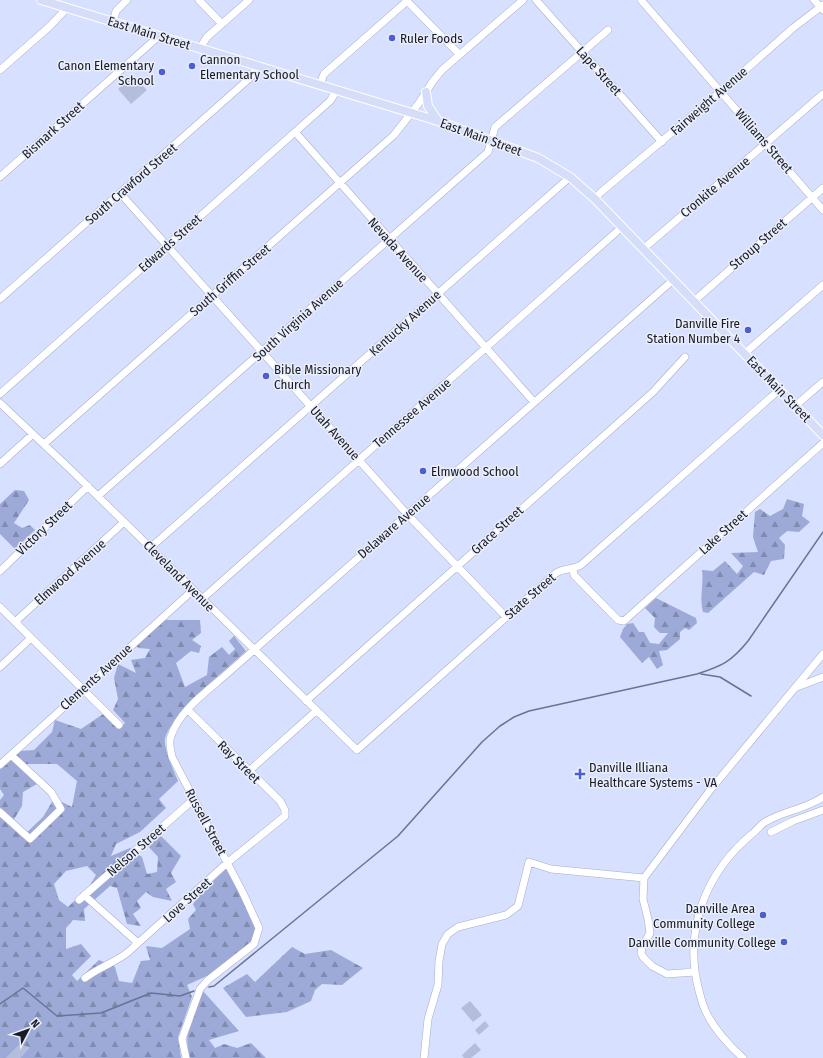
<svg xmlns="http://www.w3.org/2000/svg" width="823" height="1058" font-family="'Fira Sans Condensed',sans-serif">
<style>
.green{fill:#b4bddb}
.forest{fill:url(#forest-firs);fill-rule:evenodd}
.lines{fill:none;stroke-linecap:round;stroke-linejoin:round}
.stream{stroke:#697396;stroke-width:1.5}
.minor-casing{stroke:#a5aeca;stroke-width:8}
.major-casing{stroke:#fff;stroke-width:10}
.minor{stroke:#fff;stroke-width:7}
.major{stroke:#d6ddf8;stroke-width:8}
.poi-dot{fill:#4c5ed3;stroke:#eaeefa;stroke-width:1.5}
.labels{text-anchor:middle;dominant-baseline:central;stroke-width:3;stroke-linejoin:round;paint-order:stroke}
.street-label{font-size:13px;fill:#181b25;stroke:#eaeefa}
.poi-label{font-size:13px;fill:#181b25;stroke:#eaeefa;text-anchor:start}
</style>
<defs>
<pattern id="forest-firs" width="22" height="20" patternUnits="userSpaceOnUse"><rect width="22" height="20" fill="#9daad8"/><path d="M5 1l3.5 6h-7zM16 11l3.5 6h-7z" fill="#7f8aaf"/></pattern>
</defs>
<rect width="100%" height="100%" fill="#d7e0fe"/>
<path class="green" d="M 133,76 L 147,90 L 131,104 L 118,89 Z
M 470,1001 L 482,1015 L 473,1022 L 461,1008 Z
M 485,1021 L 489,1026 L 479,1035 L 475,1030 Z
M 475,1043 L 481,1050 L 471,1058 L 464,1058 L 462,1055 Z
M 19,1045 L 30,1047 L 20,1058 L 6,1058 Z"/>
<path class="forest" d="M 15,490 L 24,491 L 29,500 L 14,523 L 22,528 L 30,525 L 35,530 L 15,549 L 0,534 L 0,504 Z
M 787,499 L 804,504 L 802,516 L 810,522 L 799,532 L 787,531 L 779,538 L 785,545 L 784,559 L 771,561 L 764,575 L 754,572 L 708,613 L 703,612 C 699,597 704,584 702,570 L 713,571 L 725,561 L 737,574 L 743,566 L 731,553 L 758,552 L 753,537 L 755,512 L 760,509 L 770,516 L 783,509 Z
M 656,598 L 696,618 L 697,623 L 689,630 L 685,628 L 680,632 L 680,639 L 667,650 L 659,651 L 663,665 L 657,669 L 649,657 L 642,663 L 620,637 L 623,629 L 627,624 L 633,623 L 639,632 L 644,632 L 650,643 L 659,644 L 668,633 L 660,633 L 654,627 L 655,618 L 645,608 Z
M 165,620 L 200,620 L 201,633 L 192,640 L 201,646 L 199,653 L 191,651 L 176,663 L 185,687 L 207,675 L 209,657 L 222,647 L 229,655 L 235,649 L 229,641 L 234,636 L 246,651 C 227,669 169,715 165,740 C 164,750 174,771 178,781 L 159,799 L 166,808 L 140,832 L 116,844 L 111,856 L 130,848 L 142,857 L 147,874 L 157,872 L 158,857 L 148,846 L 161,836 L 181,856 L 171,873 L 176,882 L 166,889 L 172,901 L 153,897 L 146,892 L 137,901 L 141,908 L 133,914 L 141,926 L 127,924 L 117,888 L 110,886 L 84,909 L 85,921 L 73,920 L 66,928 L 66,949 L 81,944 L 91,956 L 72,975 L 77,981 L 99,960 L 115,967 L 119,981 L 132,983 L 141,961 L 150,960 L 146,946 L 162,948 L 190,929 L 188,919 L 196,910 L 193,904 L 202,892 L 226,869 L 244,902 L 255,928 L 253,940 L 209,975 L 187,985 L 192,997 L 178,1037 L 181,1058 L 20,1058 L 30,1047 L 19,1045 L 6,1058 L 0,1058 L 0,800 L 4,795 L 0,789 L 0,769 L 20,751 L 34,750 L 52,732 L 55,720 L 81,729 L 103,714 L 119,729 L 125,723 L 113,710 L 118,699 L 114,678 L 118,664 L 136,673 L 131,660 L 145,658 L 150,649 L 138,648 L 136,645 ZM 25,764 L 57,764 L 77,781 L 72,807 L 62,802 L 52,802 L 43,817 L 22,837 L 10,826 L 22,806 L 23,792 L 37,784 L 22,770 ZM 87,866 L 96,875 L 89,887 L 68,907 L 59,900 L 54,884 L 66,871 Z
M 292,947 L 305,954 L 331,950 L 363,968 L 342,985 L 322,984 L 315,990 L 311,1001 L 287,1012 L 246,1017 L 223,988 L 247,974 L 255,982 Z
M 203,991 L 239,1031 L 209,1040 L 215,1048 L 224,1044 L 237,1048 L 251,1043 L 266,1058 L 190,1058 C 183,1036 190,1010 203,991 Z"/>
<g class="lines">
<path class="stream" d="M 701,674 L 720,677 L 751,696
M 209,987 L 214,986 L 398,836 L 482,742 L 500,726 L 514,717 L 529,711 L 697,674 C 722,666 731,662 748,641 L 823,532
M 0,1004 L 23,988 L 57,1016 L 101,1013 L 151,993 L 180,996 L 194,991"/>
<g class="minor-casing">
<path id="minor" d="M 199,0 L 222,24
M 406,0 L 459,54
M 536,0 L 662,142
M 641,0 L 823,210
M 814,0 L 823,10
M 113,22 L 116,11 L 127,0
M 200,48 L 207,37 L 249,0
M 0,70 L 50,26 L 67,8
M 320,84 L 324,74 L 407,1
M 295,132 L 534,402
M 0,177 L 159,36
M 120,193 L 407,514 L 506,617
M 595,199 L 600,193 L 726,87 L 793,28 L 823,5
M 643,249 L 823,94
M 0,299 L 251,77 L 257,65
M 694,301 L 823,188
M 745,353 L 823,285
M 0,394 L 330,101 L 337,90
M 0,403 L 70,469 L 357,750 L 556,573 C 564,568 572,570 581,565 L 779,390
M 795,406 L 823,382
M 44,444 L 394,135 L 419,103 L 433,81 L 442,70 L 523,0
M 0,464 L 33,434
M 98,496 L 488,152 L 495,127 L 608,30
M 150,548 L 570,177
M 573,569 L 574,575 L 618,620 L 624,621 L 823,443
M 0,571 L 88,486
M 202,599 L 622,227
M 0,607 L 119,725
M 15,622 L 124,522
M 0,667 L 31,638
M 797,687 L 823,677
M 306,701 L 653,392 L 685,357
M 0,765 L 193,590
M 249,771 L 316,711
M 0,812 L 30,839 L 61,809 L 51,792 L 11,755
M 771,832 L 793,821 L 823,810
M 84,895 L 138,943
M 79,900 L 194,799
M 695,972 L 667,974 L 652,966 L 643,957 L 641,953 L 642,948 L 650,933 L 648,919 L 643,899 L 644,878 L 711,789 L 823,654
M 85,978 C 99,967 114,963 127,953 L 227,863 L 285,816 L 285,810 L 280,801 L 188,710
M 186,1058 L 182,1039 L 200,989 L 208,980 L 254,944 L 259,928 L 243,893 L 172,757 C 171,750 168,743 171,736 C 180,709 209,690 229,672 L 673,280
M 424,1058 L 428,1019 L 438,985 L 439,961 L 442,944 L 448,934 L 458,927 L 506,915 L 518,906 L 529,862 L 551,869 L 644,878
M 743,1058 C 730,1046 715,1030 707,1014 C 703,1007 701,998 699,991 C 683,931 705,873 752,834 C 756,831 760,825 765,822 C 783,811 806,809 823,797"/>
</g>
<g class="major-casing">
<path id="major" d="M 41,0 L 438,121 L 538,158 L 570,177 L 595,199 L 823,435
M 426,92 L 428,106 L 438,121"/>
</g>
<use href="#minor" class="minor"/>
<use href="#major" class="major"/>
</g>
<g class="poi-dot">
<circle cx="392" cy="38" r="4"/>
<circle cx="192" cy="66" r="4"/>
<circle cx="162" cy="72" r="4"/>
<circle cx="748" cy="330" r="4"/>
<circle cx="266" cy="376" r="4"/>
<circle cx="423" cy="471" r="4"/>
<path d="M578 768h4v4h4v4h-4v4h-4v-4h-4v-4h4z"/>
<circle cx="763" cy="915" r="4"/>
<circle cx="784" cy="942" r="4"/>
</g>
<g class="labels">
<g class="street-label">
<text transform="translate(149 33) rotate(17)">East Main Street</text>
<text transform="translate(599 71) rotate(48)">Lape Street</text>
<text transform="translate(709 101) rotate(-41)">Fairweight Avenue</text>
<text transform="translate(53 130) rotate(-42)">Bismark Street</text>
<text transform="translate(481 137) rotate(20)">East Main Street</text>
<text transform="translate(764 141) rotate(49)">Williams Street</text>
<text transform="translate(131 184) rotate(-41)">South Crawford Street</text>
<text transform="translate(715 187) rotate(-40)">Cronkite Avenue</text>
<text transform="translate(170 243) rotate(-42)">Edwards Street</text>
<text transform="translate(758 244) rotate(-41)">Stroup Street</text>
<text transform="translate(398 250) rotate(48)">Nevada Avenue</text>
<text transform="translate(230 280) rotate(-41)">South Griffin Street</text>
<text transform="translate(298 320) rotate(-42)">South Virginia Avenue</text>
<text transform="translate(405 323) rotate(-42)">Kentucky Avenue</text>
<text transform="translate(779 389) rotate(46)">East Main Street</text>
<text transform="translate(412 413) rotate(-41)">Tennessee Avenue</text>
<text transform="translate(335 433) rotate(48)">Utah Avenue</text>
<text transform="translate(394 526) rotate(-41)">Delaware Avenue</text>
<text transform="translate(44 528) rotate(-44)">Victory Street</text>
<text transform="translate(497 530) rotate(-42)">Grace Street</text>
<text transform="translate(723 532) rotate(-42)">Lake Street</text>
<text transform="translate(70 572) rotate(-42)">Elmwood Avenue</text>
<text transform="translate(179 576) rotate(45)">Cleveland Avenue</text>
<text transform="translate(530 596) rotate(-41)">State Street</text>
<text transform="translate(96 677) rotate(-42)">Clements Avenue</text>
<text transform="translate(239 762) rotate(45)">Ray Street</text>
<text transform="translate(206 822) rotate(62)">Russell Street</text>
<text transform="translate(136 850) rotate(-41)">Nelson Street</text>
<text transform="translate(187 900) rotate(-42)">Love Street</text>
</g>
<g class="poi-label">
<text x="400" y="38">Ruler Foods</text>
<text x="200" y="59">Cannon<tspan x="200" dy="15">Elementary School</tspan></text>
<text x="154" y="65" text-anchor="end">Canon Elementary<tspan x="154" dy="15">School</tspan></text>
<text x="740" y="323" text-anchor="end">Danville Fire<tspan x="740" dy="15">Station Number 4</tspan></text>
<text x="274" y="369">Bible Missionary<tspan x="274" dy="15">Church</tspan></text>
<text x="431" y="471">Elmwood School</text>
<text x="589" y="767">Danville Illiana<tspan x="589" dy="15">Healthcare Systems - VA</tspan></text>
<text x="755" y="908" text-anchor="end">Danville Area<tspan x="755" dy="15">Community College</tspan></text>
<text x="776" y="942" text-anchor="end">Danville Community College</text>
</g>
</g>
<g transform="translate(28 1030) rotate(49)" stroke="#eaeefa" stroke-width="3" paint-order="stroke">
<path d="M0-3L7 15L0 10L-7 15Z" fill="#181b25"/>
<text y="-6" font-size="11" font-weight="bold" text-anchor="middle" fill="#181b25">N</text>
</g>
</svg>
